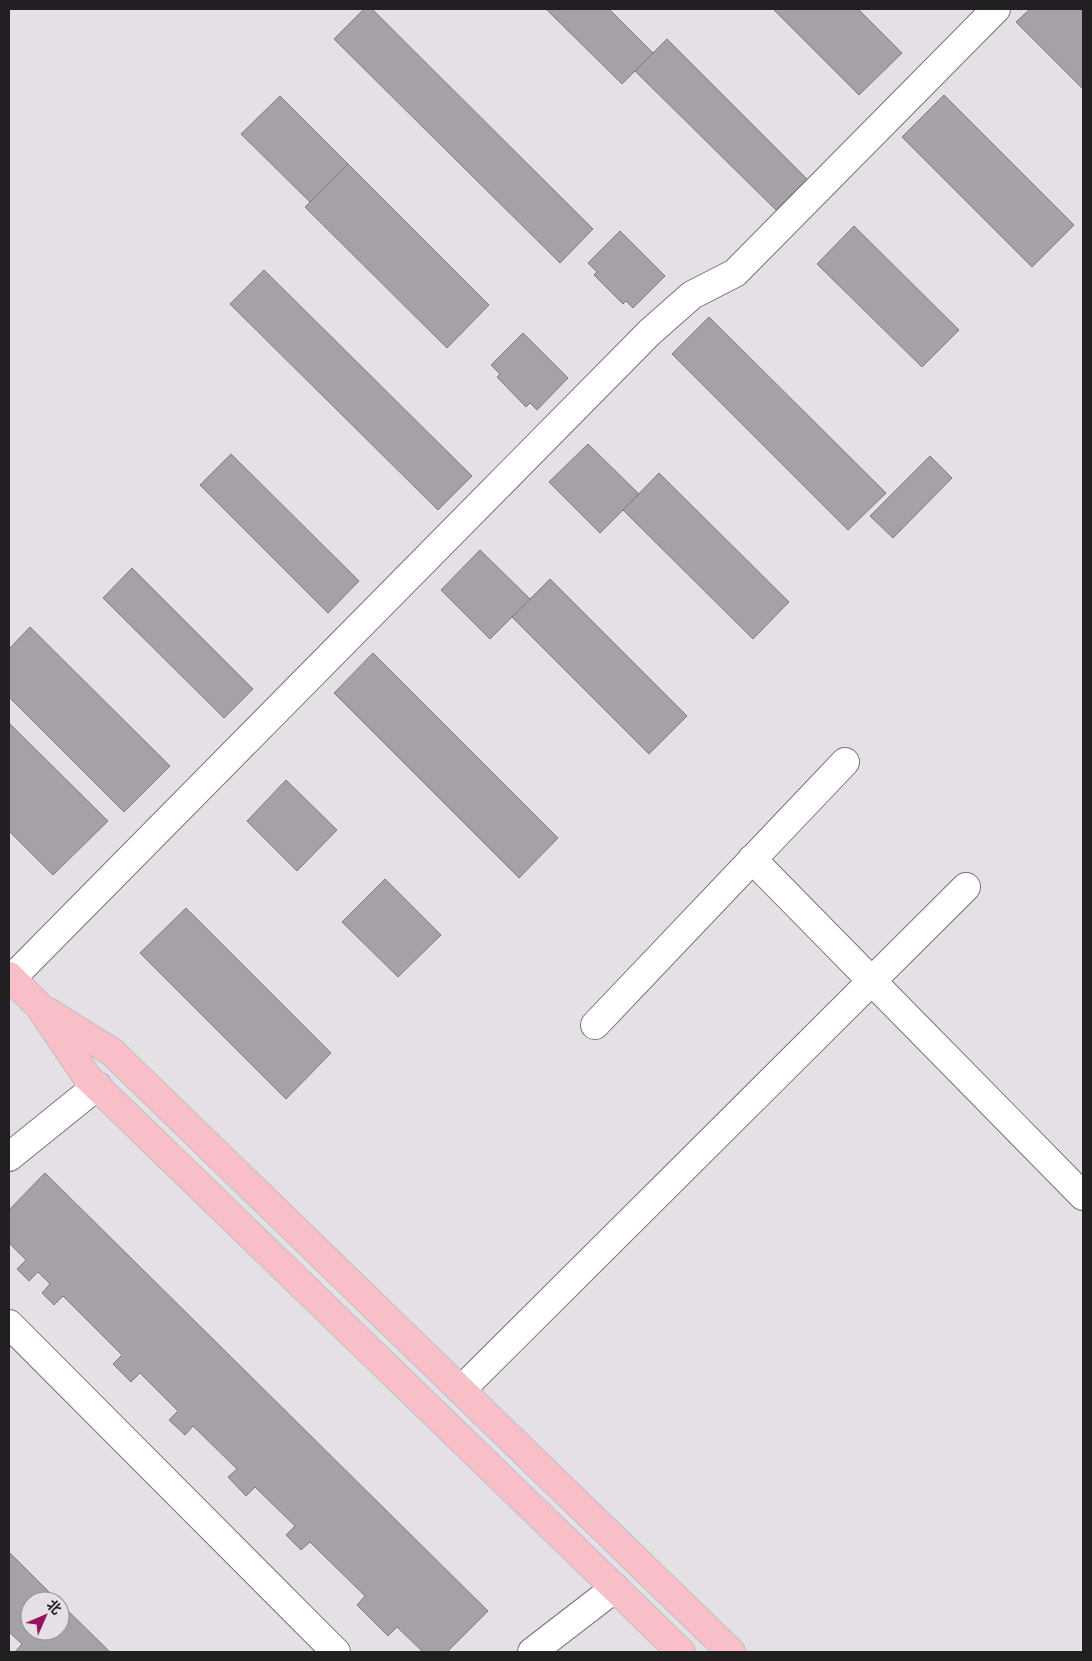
<svg xmlns="http://www.w3.org/2000/svg" width="1092" height="1661" font-family="Overpass,'Noto Sans SC',sans-serif">
<style>
.building{fill:#a6a1a7;stroke:#7f7b81}
.lines{fill:none;stroke-linecap:round;stroke-linejoin:round}
.minor-casing{stroke:#787379;stroke-width:30}
.major-casing{stroke:#c1c0c1;stroke-width:30}
.minor{stroke:#fff;stroke-width:28}
.major{stroke:#f8bfc8;stroke-width:28}
</style>
<rect width="100%" height="100%" fill="#e5e0e6"/>
<path class="building" d="M 364,9 L 372,9 L 593,229 L 560,263 L 334,39 Z
M 546,9 L 609,9 L 653,53 L 622,84 Z
M 773,9 L 858,9 L 902,53 L 859,95 Z
M 1030,9 L 1083,9 L 1083,89 L 1016,22 Z
M 667,39 L 807,179 L 776,210 L 635,71 Z
M 944,95 L 1074,225 L 1032,267 L 902,137 Z
M 280,96 L 348,164 L 310,202 L 241,134 Z
M 348,164 L 489,305 L 447,348 L 305,207 Z
M 854,226 L 959,330 L 922,367 L 817,264 Z
M 620,231 L 665,276 L 633,308 L 626,301 L 623,304 L 594,275 L 597,272 L 588,263 Z
M 264,270 L 472,476 L 438,510 L 230,304 Z
M 709,317 L 886,493 L 848,530 L 672,354 Z
M 523,333 L 568,378 L 537,410 L 530,403 L 526,407 L 497,377 L 500,374 L 491,365 Z
M 588,444 L 639,494 L 600,533 L 549,482 Z
M 231,454 L 359,581 L 328,613 L 200,485 Z
M 930,456 L 952,478 L 893,538 L 870,516 Z
M 659,473 L 789,602 L 753,639 L 623,510 Z
M 480,550 L 530,599 L 490,639 L 441,590 Z
M 132,568 L 253,689 L 224,718 L 103,598 Z
M 550,579 L 687,716 L 649,754 L 512,617 Z
M 30,627 L 170,766 L 124,812 L 9,697 L 9,649 Z
M 373,653 L 558,838 L 519,878 L 334,693 Z
M 9,723 L 108,821 L 53,875 L 9,831 Z
M 286,780 L 337,830 L 297,871 L 247,821 Z
M 385,879 L 441,935 L 398,977 L 342,922 Z
M 186,908 L 331,1053 L 286,1099 L 140,953 Z
M 45,1173 L 488,1611 L 447,1652 L 423,1652 L 397,1627 L 388,1636 L 357,1605 L 365,1596 L 310,1542 L 301,1550 L 286,1535 L 295,1526 L 255,1487 L 246,1496 L 228,1477 L 237,1469 L 193,1426 L 185,1435 L 169,1420 L 178,1411 L 140,1373 L 131,1382 L 113,1364 L 122,1355 L 63,1296 L 54,1305 L 42,1293 L 50,1284 L 38,1272 L 29,1281 L 17,1269 L 26,1260 L 9,1243 L 9,1210 Z
M 9,1552 L 58,1601 L 30,1601 L 30,1631 L 60,1631 L 60,1603 L 110,1652 L 15,1652 L 22,1644 L 9,1632 Z"/>
<g class="lines">
<g class="minor-casing">
<path id="minor" d="M 752,859 L 1083,1196
M 12,978 L 650,332 L 692,295 L 735,273 L 996,9
M 595,1025 L 845,762
M 9,1157 L 97,1086
M 9,1324 L 336,1652
M 461,1390 L 966,887
M 532,1652 L 615,1588"/>
</g>
<g class="major-casing">
<path id="major" d="M 9,976 L 39,1006 L 87,1077 L 681,1652
M 48,1012 L 112,1052 L 731,1652"/>
</g>
<use href="#minor" class="minor"/>
<use href="#major" class="major"/>
</g>
<rect width="1092" height="1661" fill="none" stroke="#211f21" stroke-width="20"/>
<g transform="translate(45 1616) rotate(45)"><circle r="24" fill="#e5e0e6" stroke="#979397"/>
<path d="M0-4L9 19L0 12L-9 19Z" fill="#9a1164"/>
<text y="-8" font-size="14" font-weight="bold" text-anchor="middle" fill="#211f21">北</text>
</g>
</svg>
